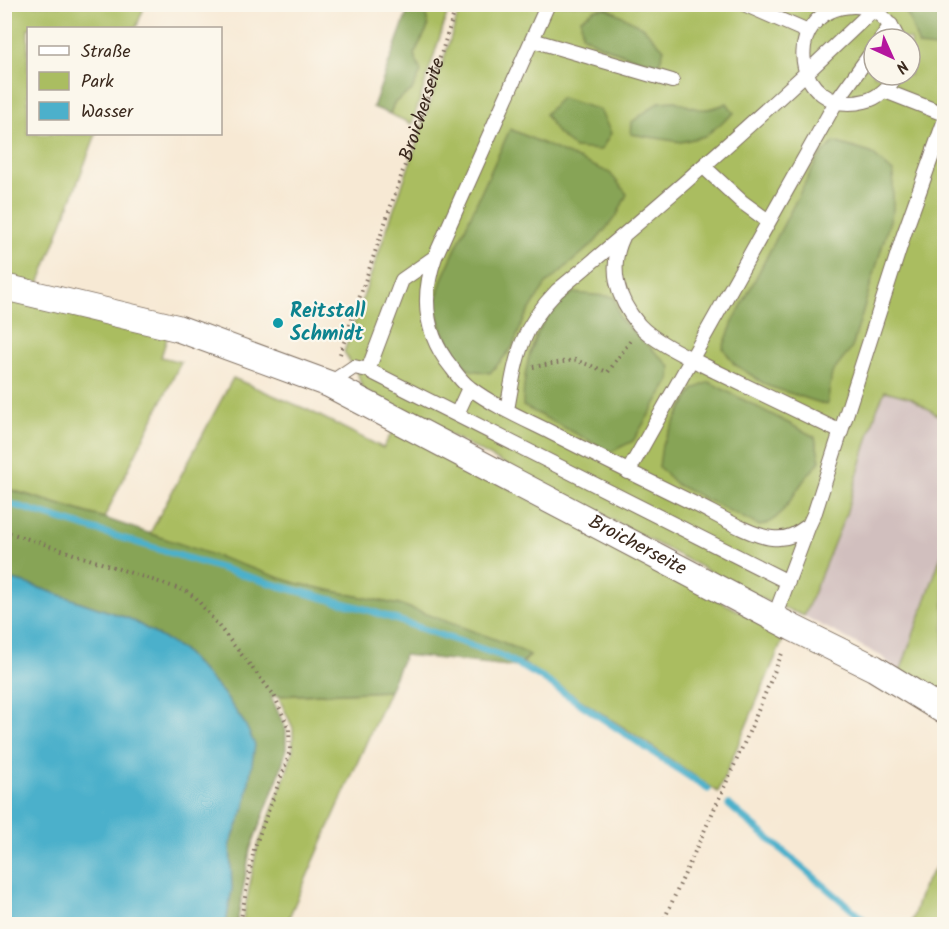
<svg xmlns="http://www.w3.org/2000/svg" width="949" height="929" font-family="Kalam,sans-serif">
<style>
.industrial{fill:#d1bfbe}
.green{fill:#aabd61;stroke:#727440;stroke-width:1.5;fill-rule:evenodd}
.forest{fill:#87a457;stroke:#61673a;stroke-width:1.5}
.water{fill:#4cb0cb;stroke:#446d74;stroke-width:1.5}
.lines{fill:none;stroke-linecap:round;stroke-linejoin:round}
.stream{stroke:#4cb0cb;stroke-width:7}
.lane-casing{stroke:#7d6d5e;stroke-width:16}
.street-casing{stroke:#7d6d5e;stroke-width:28}
.path{stroke:#7d6d5e;stroke-width:4;stroke-dasharray:1.5 4.5;stroke-linecap:butt}
.lane{stroke:#fff;stroke-width:14}
.street{stroke:#fff;stroke-width:26}
.culture-dot{fill:#0f9aa8;stroke:#fbf7ec;stroke-width:2}
.labels{text-anchor:middle;dominant-baseline:central;stroke-width:4.5;stroke-linejoin:round;paint-order:stroke}
.street-label{font-size:20px;fill:#3b2a1e;stroke:#fbf7ec}
.culture-label{font-size:20px;font-weight:bold;fill:#0d838f;stroke:#fbf7ec;text-anchor:start}
</style>
<rect width="100%" height="100%" fill="#fbf7ec"/>
<filter id="ink" filterUnits="userSpaceOnUse"><feTurbulence type="fractalNoise" baseFrequency=".0167" numOctaves="2"/><feDisplacementMap in="SourceGraphic" scale="12" xChannelSelector="R" yChannelSelector="G"/><feConvolveMatrix kernelMatrix="1 2 1 2 8 2 1 2 1" color-interpolation-filters="sRGB"/></filter>
<filter id="wash" filterUnits="userSpaceOnUse"><feTurbulence type="fractalNoise" baseFrequency=".008" numOctaves="4" result="noise"/><feDisplacementMap in="SourceGraphic" scale="24" xChannelSelector="R" yChannelSelector="G"/><feGaussianBlur stdDeviation="1.35" result="paint"/><feColorMatrix in="noise" values="0 0 0 0 0 0 0 0 0 0 0 0 0 0 0 0 0 1.4 0 .05"/><feComposite in="paint" operator="in"/></filter>
<g filter="url(#wash)">
<rect width="100%" height="100%" fill="#f7e9d4"/>
<path class="industrial" d="M 885,390 L 911,398 L 944,419 L 944,548 L 900,672 L 881,656 L 804,616 L 846,514 L 877,409 Z"/>
<path class="green" d="M 4,5 L 145,5 L 136,28 L 28,28 L 28,134 L 96,134 L 39,284 L 5,278 Z
M 425,5 L 450,5 L 412,124 L 390,114 L 394,103 L 412,90 L 414,54 L 428,27 Z
M 461,5 L 944,5 L 944,419 L 911,398 L 885,391 L 877,409 L 846,514 L 804,616 L 764,600 L 362,389 L 358,374 L 344,352 L 419,137 ZM 874,39 L 910,39 L 910,75 L 874,75 Z
M 4,298 L 168,335 L 161,357 L 181,362 L 104,518 L 5,488 Z
M 233,378 L 308,410 L 383,448 L 395,427 L 778,632 L 782,642 L 718,792 L 631,732 L 523,663 L 530,656 L 404,606 L 295,583 L 149,535 Z
M 944,548 L 944,701 L 900,672 Z
M 389,691 L 286,924 L 242,924 L 257,848 L 286,774 L 293,750 L 293,728 L 278,696 Z
M 944,855 L 944,924 L 911,924 L 923,886 Z"/>
<path class="forest" d="M 410,5 L 425,5 L 428,27 L 414,54 L 421,72 L 412,90 L 394,103 L 390,114 L 373,107 Z
M 895,5 L 943,5 L 944,11 L 943,49 L 919,46 L 908,15 Z
M 607,8 L 643,27 L 664,49 L 659,64 C 631,58 606,50 582,35 L 581,19 L 596,9 Z
M 561,98 L 600,110 L 611,133 L 601,150 L 575,148 L 557,133 L 545,114 Z
M 675,101 C 697,110 705,113 727,103 L 734,113 L 705,136 L 681,142 L 631,134 L 632,122 L 659,102 Z
M 510,129 L 610,173 L 627,194 L 617,215 L 595,242 L 546,284 L 525,317 L 512,348 L 490,373 L 470,370 L 456,357 L 442,329 L 435,304 L 442,279 Z
M 834,142 L 871,153 L 893,172 L 893,210 L 852,348 L 832,373 L 827,405 L 768,386 L 734,364 L 723,348 L 733,322 L 817,160 Z
M 573,293 L 614,297 L 620,319 L 671,367 L 670,380 L 633,441 L 611,452 L 523,406 C 523,364 535,316 573,293 Z
M 709,382 L 815,437 L 820,461 C 814,469 807,475 802,483 C 790,499 781,521 760,526 L 677,485 L 659,467 L 662,445 L 681,410 L 694,389 Z
M 4,488 L 104,518 L 295,583 L 404,606 L 500,641 L 530,655 L 518,667 L 404,655 L 389,691 L 271,696 L 286,730 L 286,751 L 279,775 L 250,850 L 237,924 L 226,924 L 232,888 L 230,844 L 245,807 L 223,693 L 183,650 L 130,619 L 28,584 L 5,578 Z"/>
<path class="water" d="M 5,578 L 28,584 L 130,619 L 183,650 L 223,693 L 245,724 L 255,745 L 245,807 L 230,844 L 232,888 L 226,924 L 5,924 Z"/>
<g class="lines">
<path class="stream" d="M 4,502 L 276,585 L 365,609 L 502,656 L 539,676 L 708,789
M 729,805 L 869,924"/>
</g>
</g>
<g filter="url(#ink)">
<g class="lines">
<g class="lane-casing">
<path id="lane" d="M 548,4 L 435,257 C 421,297 424,334 452,368 C 457,375 463,383 470,388 C 494,406 524,419 550,432 C 599,457 648,481 697,505 C 717,515 751,536 772,538 C 787,540 797,534 809,525
M 744,4 L 808,32
M 881,39 L 891,25
M 532,40 L 672,81
M 896,75 C 890,87 878,98 865,101 C 793,119 778,9 853,6 C 874,5 890,21 898,39
M 885,91 L 944,114
M 704,167 L 742,202 L 768,221
M 623,237 C 608,268 617,299 639,325 C 655,343 696,361 717,372 C 759,392 800,412 841,432
M 368,370 L 402,280 L 435,257
M 329,384 L 354,367 L 368,370 L 788,582
M 507,410 C 516,359 519,330 557,291 C 666,201 771,108 873,10
M 457,414 L 469,388
M 628,472 L 836,102 L 874,49
M 774,618 L 809,525 L 815,512 L 904,234 L 944,122"/>
</g>
<g class="street-casing">
<g id="street">
<path id="s2" d="M 4,287 L 177,328 L 329,384 L 793,628 L 874,668 L 944,711"/>
</g>
</g>
<g class="path">
<path id="s1" d="M 340,354 L 417,130 L 457,4"/>
<path d="M 533,367 L 575,360 L 608,372 L 631,340"/>
<path d="M 4,531 L 186,591 L 196,598 L 274,695 L 289,729 L 290,750 L 287,761 L 254,849 L 240,924"/>
<path d="M 662,924 L 747,737 L 783,651"/>
</g>
<use href="#lane" class="lane"/>
<use href="#street" class="street"/>
</g>
</g>
<circle class="culture-dot" cx="278" cy="323" r="6"/>
<g class="labels">
<g class="street-label">
<text stroke="none"><textPath href="#s1" startOffset="258">Broicherseite</textPath></text>
<text stroke="none"><textPath href="#s2" startOffset="688">Broicherseite</textPath></text>
</g>
<g class="culture-label">
<text x="290" y="312">Reitstall<tspan x="290" dy="23">Schmidt</tspan></text>
</g>
</g>
<rect width="949" height="929" fill="none" stroke="#fbf7ec" stroke-width="24"/>
<rect x="27" y="27" width="195" height="108" fill="#fbf7ec" stroke="#aea59a" stroke-width="1.5"/>
<rect x="39" y="46" width="30" height="9" fill="#ffffff" stroke="#aea59a" stroke-width="1.5"/>
<text x="81" y="57" font-size="18" fill="#3b2a1e">Straße</text>
<rect x="39" y="72" width="30" height="18" fill="#aabd61" stroke="#aea59a" stroke-width="1.5"/>
<text x="81" y="87" font-size="18" fill="#3b2a1e">Park</text>
<rect x="39" y="102" width="30" height="18" fill="#4cb0cb" stroke="#aea59a" stroke-width="1.5"/>
<text x="81" y="117" font-size="18" fill="#3b2a1e">Wasser</text>
<g transform="translate(892 57) rotate(135)"><circle r="28" fill="#fbf7ec" stroke="#aea59a" stroke-width="1.5"/>
<path d="M0-4.5L10 22L0 15L-10 22Z" fill="#b5179e"/>
<text y="-9" font-size="16" font-weight="bold" text-anchor="middle" fill="#3b2a1e">N</text>
</g>
</svg>
